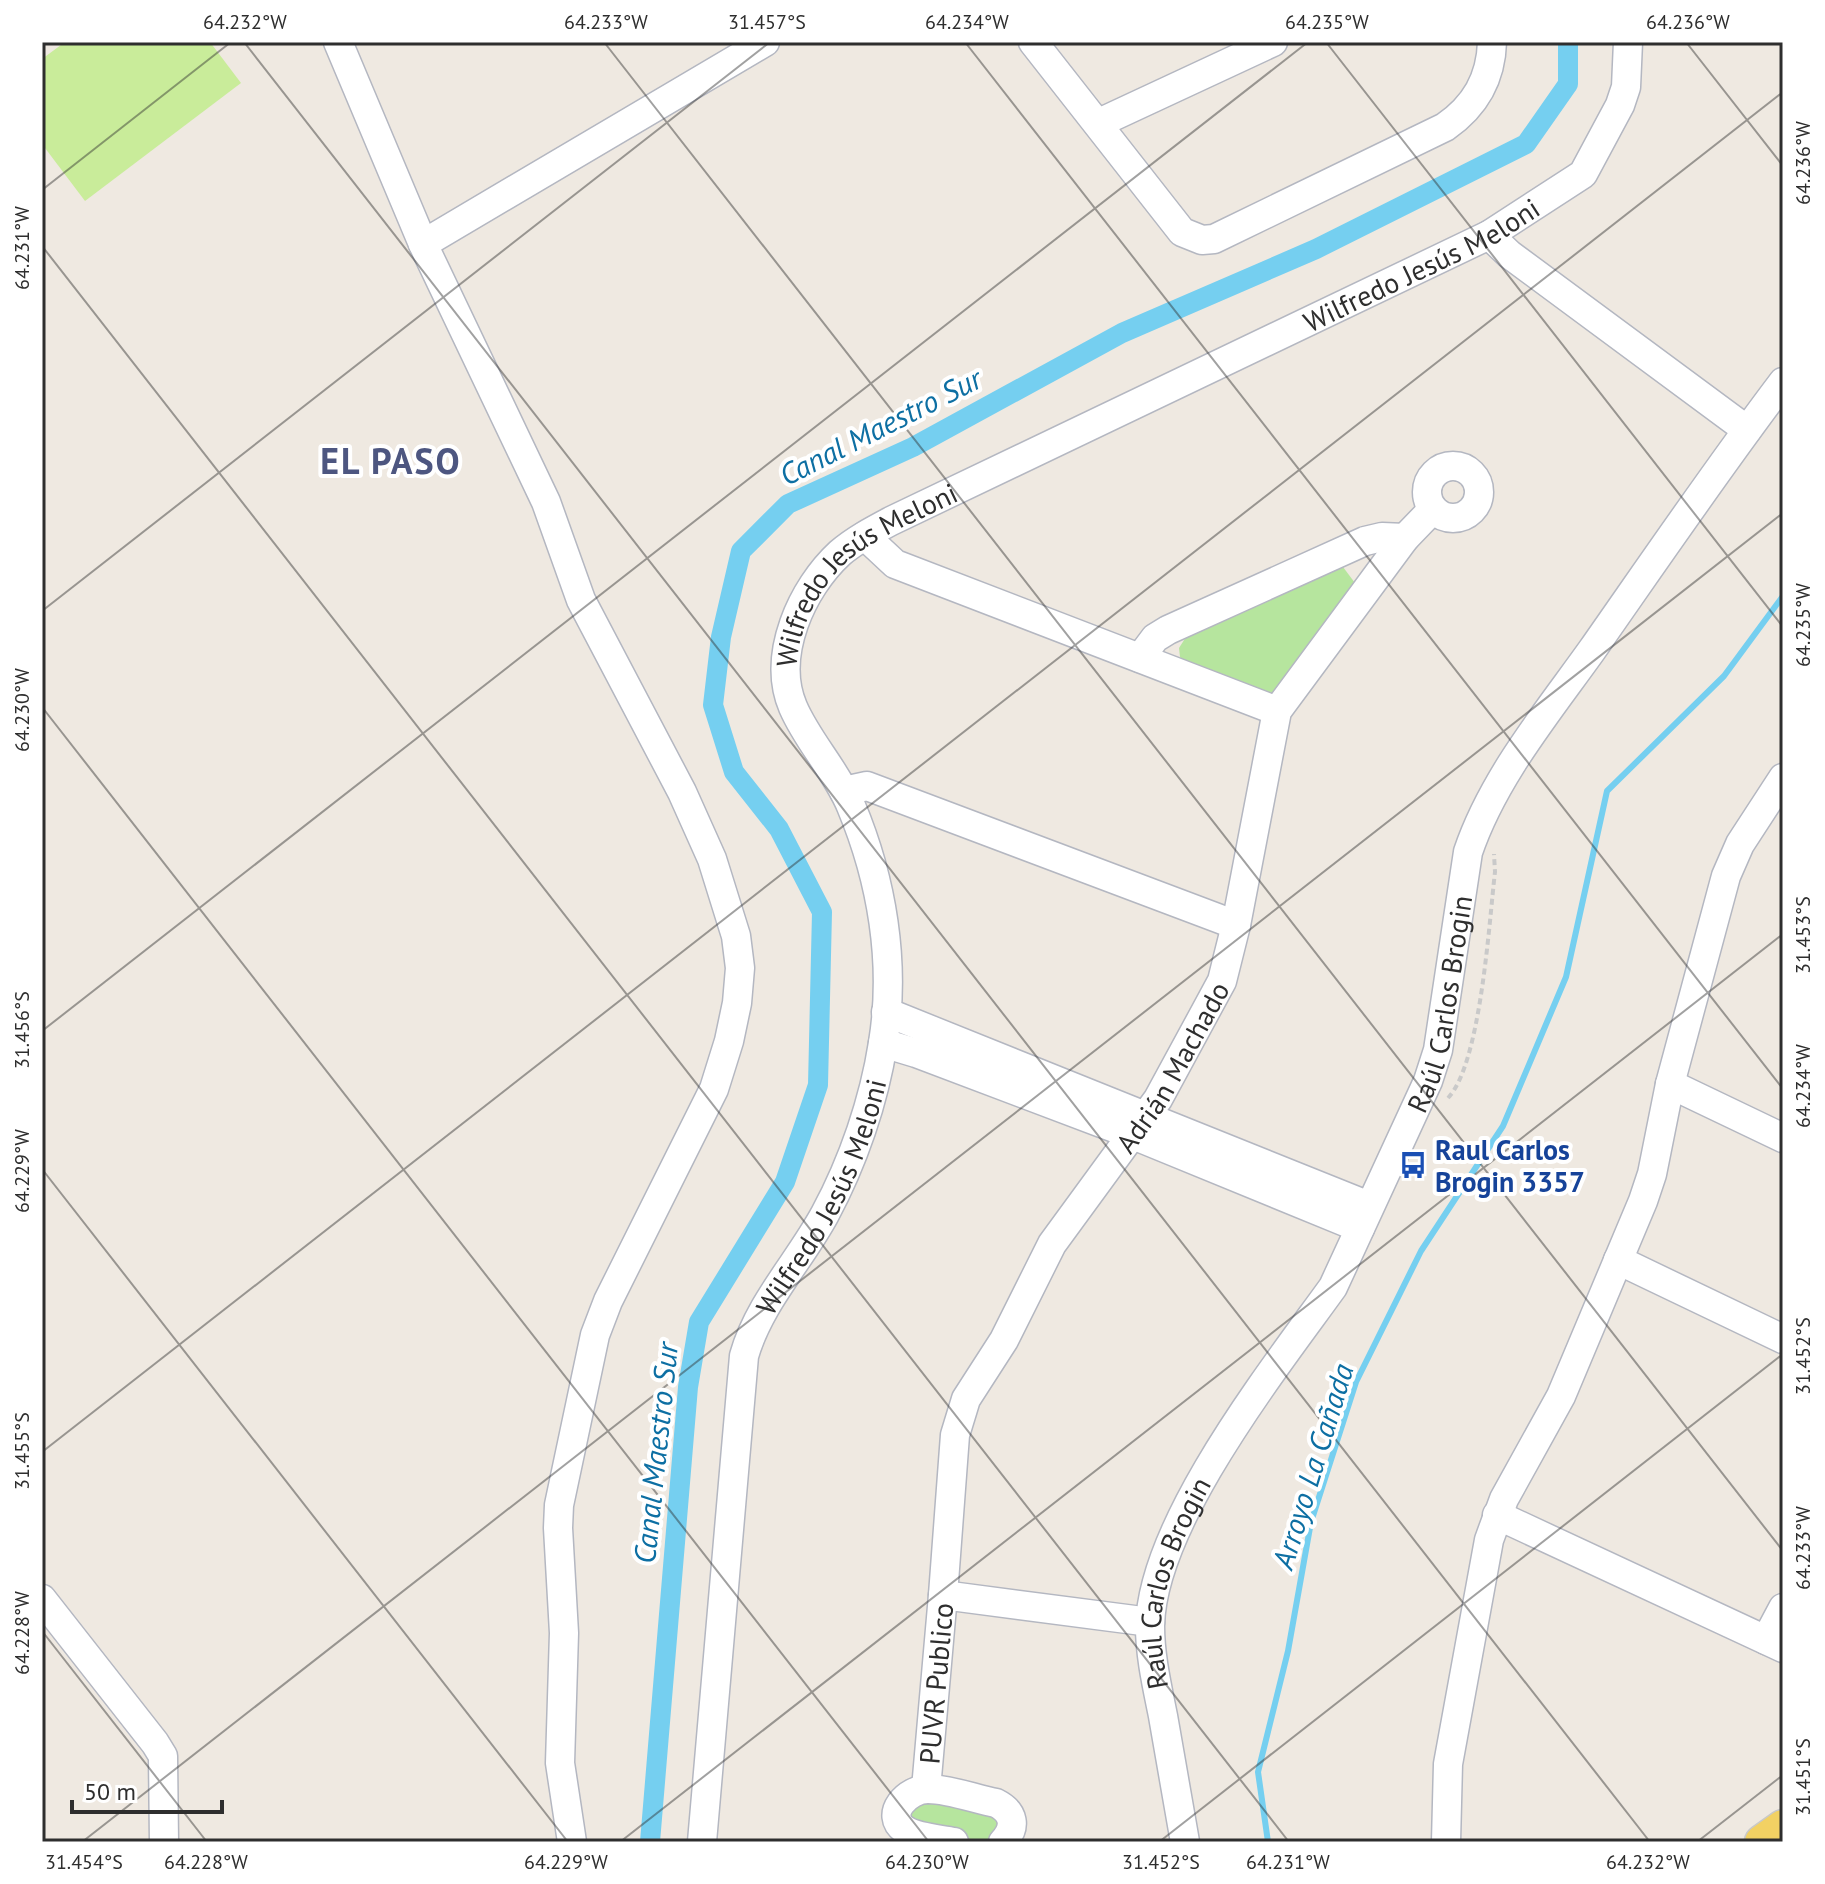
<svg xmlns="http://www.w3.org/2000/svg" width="1825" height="1884" font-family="'PT Sans',sans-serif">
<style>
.green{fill:#b6e59e}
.pitch{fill:#c9ec9a}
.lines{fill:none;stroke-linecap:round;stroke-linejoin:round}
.stream{stroke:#75cff0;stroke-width:6}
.canal{stroke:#75cff0;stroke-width:20}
.minor-casing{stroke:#b4b7c1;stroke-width:31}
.major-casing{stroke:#c9c9c9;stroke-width:37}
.path{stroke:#c9c9c9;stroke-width:4;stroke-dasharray:6 4;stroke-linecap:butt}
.minor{stroke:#fff;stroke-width:28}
.major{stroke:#f2d163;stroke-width:34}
.ticks{fill:none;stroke:#2e2e2e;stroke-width:2;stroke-opacity:0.45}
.labels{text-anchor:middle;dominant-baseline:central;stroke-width:8;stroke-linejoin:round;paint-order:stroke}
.street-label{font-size:28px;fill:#2e2e2e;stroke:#fff}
.transit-label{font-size:28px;font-weight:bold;fill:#164399;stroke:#fff;text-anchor:start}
.water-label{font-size:30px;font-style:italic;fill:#0d6fa3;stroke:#fff}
.district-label{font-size:36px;font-weight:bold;letter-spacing:2px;fill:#4d5680;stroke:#fff}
.neatline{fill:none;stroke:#2e2e2e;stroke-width:3}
.ticks-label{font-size:20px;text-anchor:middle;fill:#2e2e2e}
</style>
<rect width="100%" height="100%" fill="#efe9e1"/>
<path class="green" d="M 1334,565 L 1343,567 L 1355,583 L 1279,691 L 1269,694 L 1186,665 L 1180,657 L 1179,648 L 1186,637 Z
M 925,1800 L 991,1810 L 1002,1821 L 994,1839 L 984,1842 C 964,1837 913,1834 909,1811 Z"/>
<path class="pitch" d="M 65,42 L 210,42 L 241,83 L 85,201 L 42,144 L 42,59 Z"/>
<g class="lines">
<path class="stream" d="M 1268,1842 L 1258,1772 L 1288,1651 L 1311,1522 L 1356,1382 L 1421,1251 L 1503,1126 L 1566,977 L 1607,791 L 1724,676 L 1783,596"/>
<path class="canal" d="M 650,1842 L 688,1387 L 699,1322 L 785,1182 L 818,1085 L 822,912 L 779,829 L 734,772 L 713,705 L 721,637 L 741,551 L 788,504 L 913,447 L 1122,333 L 1316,249 L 1526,144 L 1568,84 L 1568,42"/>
<g class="minor-casing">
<g id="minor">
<path d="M 338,42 L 423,244 L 546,502 L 581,600 L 682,792 L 712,859 L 736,936 L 740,968 L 737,1003 L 729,1041 L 714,1089 L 608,1301 L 595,1335 L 559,1505 L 558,1528 L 564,1633 L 560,1763 L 572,1842"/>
<path d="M 1033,42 L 1182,232 L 1202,240 L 1214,239 L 1445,127 C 1475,106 1491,79 1492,42"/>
<path d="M 1099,123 L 1273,42"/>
<path d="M 1489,235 L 1509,254 L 1747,430"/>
<path d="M 423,244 L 765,42"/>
<circle cx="1453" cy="492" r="26"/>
<path d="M 865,536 L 895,564 L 1277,711"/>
<path d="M 1140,658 L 1155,638 L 1168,630 L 1365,541 L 1382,537 L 1405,538"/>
<path d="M 844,791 L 867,786 L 1236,925"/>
<path d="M 886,1012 L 1369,1206"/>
<path d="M 883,1043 L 916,1053 L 1133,1135 L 1360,1228"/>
<path d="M 1670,1084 L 1783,1138"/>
<path d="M 1618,1260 L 1783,1339"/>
<path d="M 1497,1515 L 1783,1648"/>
<path id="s1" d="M 943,1595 L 955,1435 L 966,1399 L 1004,1340 L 1052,1244 L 1158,1099 L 1222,981 L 1236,925 L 1277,711 L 1405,538 L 1433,509"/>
<path d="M 42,1599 L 155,1743 L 163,1756 L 164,1842"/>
<path d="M 1766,1640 L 1783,1608"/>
<path id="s2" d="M 926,1789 L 943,1595 L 1150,1622"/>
<path id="s3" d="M 702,1842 L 744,1356 C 759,1303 799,1262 825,1214 C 853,1162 874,1101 883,1043 C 896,963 882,880 851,806 C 836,770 808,742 793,707 C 771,655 802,588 840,553 C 855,540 874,530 891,521 L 1489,235 L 1583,174 L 1620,105 L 1626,87 L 1628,42"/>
<path d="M 954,1842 C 940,1839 917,1838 905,1830 C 883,1814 908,1789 928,1789 C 949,1789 975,1799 996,1803 C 1014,1812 1017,1827 1003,1842"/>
<path id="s4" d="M 1185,1842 C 1178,1800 1170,1758 1163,1716 C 1157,1686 1150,1656 1150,1626 C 1152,1523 1274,1369 1333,1287 L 1428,1081 L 1438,1050 L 1468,852 C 1493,778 1547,713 1592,650 C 1655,560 1717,469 1783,382"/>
<path d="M 1446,1842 L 1448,1764 L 1489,1540 L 1504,1499 L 1561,1396 L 1643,1201 L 1652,1174 L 1670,1084 L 1726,876 L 1740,844 L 1783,778"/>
</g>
</g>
<g class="major-casing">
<path id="major" d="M 1762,1842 L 1783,1827"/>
</g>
<path class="path" d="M 1448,1098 C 1481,1063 1489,922 1495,872 L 1494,854"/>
<use href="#minor" class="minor"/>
<use href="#major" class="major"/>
</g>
<path class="ticks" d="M 244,42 L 1650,1842M 604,42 L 1783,1551M 965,42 L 1783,1089M 1326,42 L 1783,627M 1686,42 L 1783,166M 42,190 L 231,42M 42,246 L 1289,1842M 42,611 L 770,42M 42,707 L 929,1842M 42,1031 L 1308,42M 42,1169 L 568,1842M 42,1452 L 1783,92M 42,1631 L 207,1842M 82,1842 L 1783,513M 620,1842 L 1783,934M 1159,1842 L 1783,1354M 1697,1842 L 1783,1775"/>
<defs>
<g id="bus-bare" transform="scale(2.16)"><path d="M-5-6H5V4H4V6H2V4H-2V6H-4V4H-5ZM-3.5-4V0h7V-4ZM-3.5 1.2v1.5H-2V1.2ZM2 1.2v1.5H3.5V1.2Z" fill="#1a4fb4" stroke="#fff" stroke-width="2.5" paint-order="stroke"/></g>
</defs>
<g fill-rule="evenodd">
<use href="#bus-bare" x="1413" y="1165"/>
</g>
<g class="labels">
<g class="street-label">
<text stroke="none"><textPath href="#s3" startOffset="2010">Wilfredo Jesús Meloni</textPath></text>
<text stroke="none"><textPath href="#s3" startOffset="1362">Wilfredo Jesús Meloni</textPath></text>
<text stroke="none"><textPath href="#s4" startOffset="914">Raúl Carlos Brogin</textPath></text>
<text stroke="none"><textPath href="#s1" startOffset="590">Adrián Machado</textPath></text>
<text stroke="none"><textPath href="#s3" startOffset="666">Wilfredo Jesús Meloni</textPath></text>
<text stroke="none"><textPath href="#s4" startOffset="266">Raúl Carlos Brogin</textPath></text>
<text stroke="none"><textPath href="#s2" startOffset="106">PUVR Publico</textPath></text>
</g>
<g class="transit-label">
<text x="1435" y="1149">Raul Carlos<tspan x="1435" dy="32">Brogin 3357</tspan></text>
</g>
<g class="water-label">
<text transform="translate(880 426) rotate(-27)">Canal Maestro Sur</text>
<text transform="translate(655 1453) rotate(-84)">Canal Maestro Sur</text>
<text transform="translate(1312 1466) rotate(-73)">Arroyo La Cañada</text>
</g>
<g class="district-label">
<text x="391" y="460">EL PASO</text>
</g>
</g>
<rect width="1825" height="1884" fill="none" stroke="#ffffff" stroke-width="88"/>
<path d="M72 1800v12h150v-12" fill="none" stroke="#2e2e2e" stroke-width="4"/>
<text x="84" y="1800" font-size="24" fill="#2e2e2e" stroke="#ffffff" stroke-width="6" paint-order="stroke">50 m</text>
<rect x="44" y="44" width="1737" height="1796" class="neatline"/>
<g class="ticks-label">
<text x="245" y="29">64.232°W</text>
<text x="606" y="29">64.233°W</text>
<text x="767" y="29">31.457°S</text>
<text x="967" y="29">64.234°W</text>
<text x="1327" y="29">64.235°W</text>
<text x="1688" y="29">64.236°W</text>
<text transform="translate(1803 163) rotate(-90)" y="7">64.236°W</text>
<text transform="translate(22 248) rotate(-90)" y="7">64.231°W</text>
<text transform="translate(1803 625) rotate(-90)" y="7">64.235°W</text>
<text transform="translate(22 710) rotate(-90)" y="7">64.230°W</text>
<text transform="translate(1803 935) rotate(-90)" y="7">31.453°S</text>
<text transform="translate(22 1030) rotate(-90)" y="7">31.456°S</text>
<text transform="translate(1803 1086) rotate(-90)" y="7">64.234°W</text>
<text transform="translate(22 1171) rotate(-90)" y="7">64.229°W</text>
<text transform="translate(1803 1356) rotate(-90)" y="7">31.452°S</text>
<text transform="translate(22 1451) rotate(-90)" y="7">31.455°S</text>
<text transform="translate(1803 1548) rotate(-90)" y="7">64.233°W</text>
<text transform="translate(22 1633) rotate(-90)" y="7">64.228°W</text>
<text transform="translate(1803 1777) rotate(-90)" y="7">31.451°S</text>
<text x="84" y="1869">31.454°S</text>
<text x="206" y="1869">64.228°W</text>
<text x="566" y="1869">64.229°W</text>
<text x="927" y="1869">64.230°W</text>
<text x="1161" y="1869">31.452°S</text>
<text x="1288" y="1869">64.231°W</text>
<text x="1648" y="1869">64.232°W</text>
</g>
</svg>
